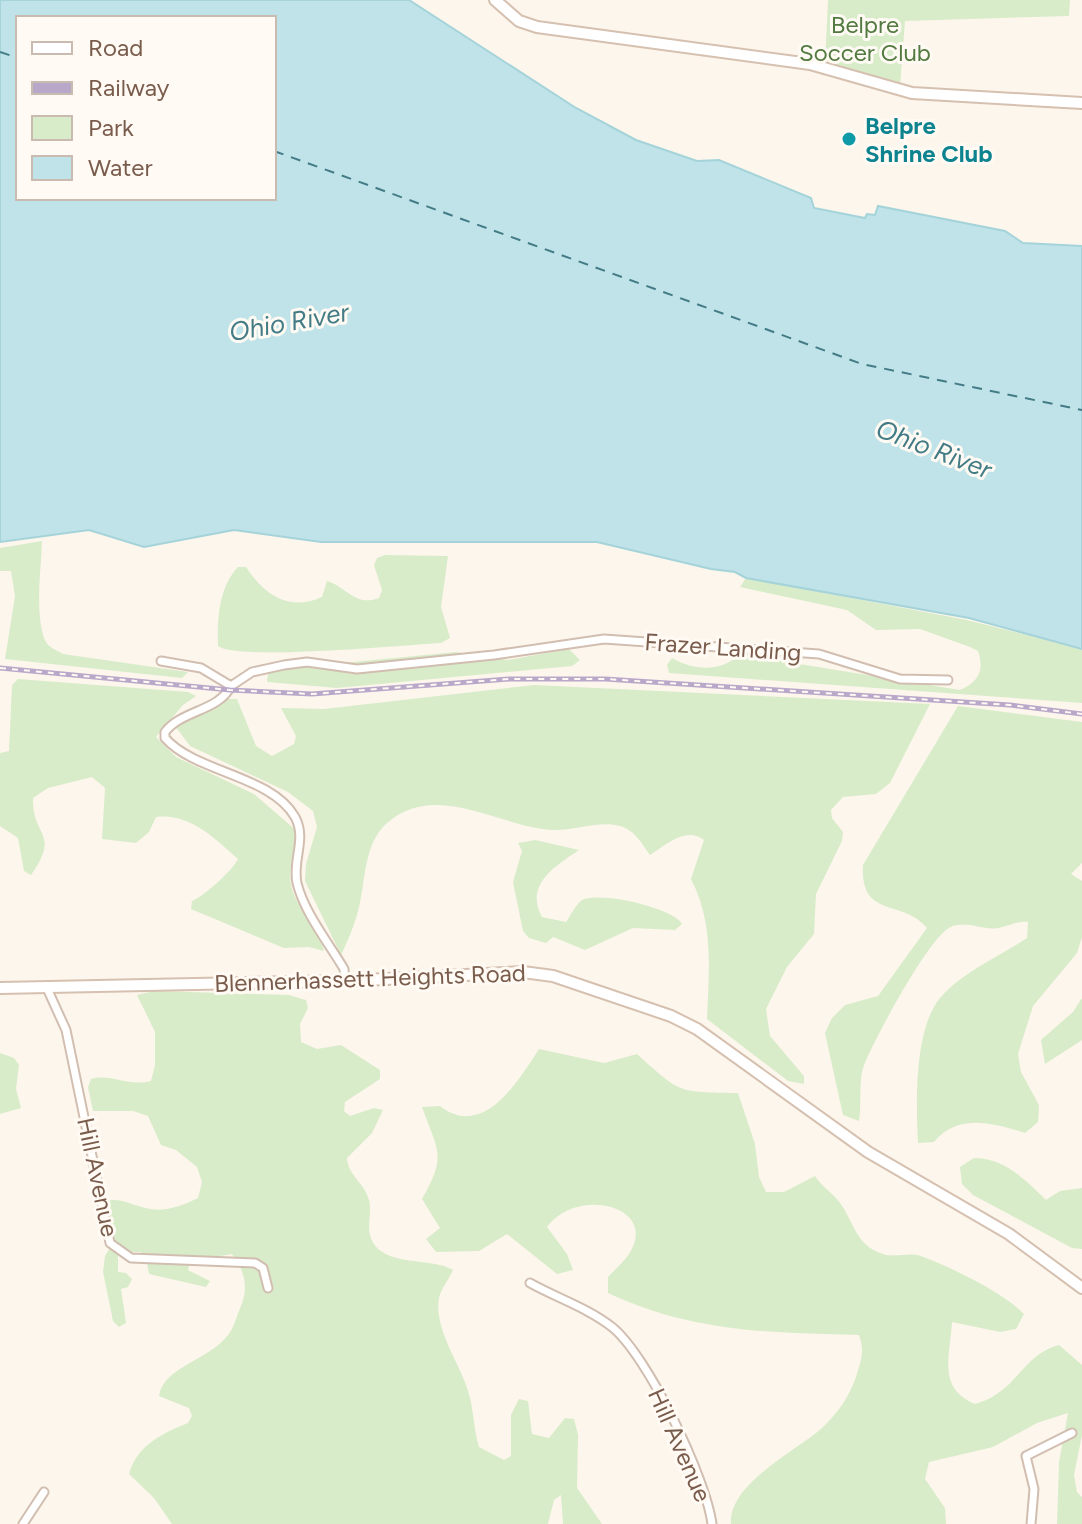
<svg xmlns="http://www.w3.org/2000/svg" width="1082" height="1524" font-family="Figtree,sans-serif">
<style>
.green{fill:#d8ecc9}
.water{fill:#bfe3e8;stroke:#a5d3da;stroke-width:2;fill-rule:evenodd}
.lines{fill:none;stroke-linecap:round;stroke-linejoin:round}
.ferry{stroke:#437c86;stroke-width:2;stroke-dasharray:10 8;stroke-linecap:butt}
.street-casing{stroke:#d1beb0;stroke-width:11}
.secondary-casing{stroke:#d6c0b0;stroke-width:14}
.street{stroke:#fff;stroke-width:7}
.secondary{stroke:#fff;stroke-width:10}
.rail-casing{stroke:#b9a8c9;stroke-width:5}
.rail{stroke:#fffaf3;stroke-width:2;stroke-dasharray:6;stroke-linecap:butt}
.culture-dot{fill:#0f9aa8;stroke:#fffaf3;stroke-width:3}
.labels{text-anchor:middle;dominant-baseline:central;stroke-width:6;stroke-linejoin:round;paint-order:stroke}
.park-label{font-size:24px;fill:#537a41;stroke:#fffaf3}
.culture-label{font-size:24px;font-weight:bold;fill:#0d838f;stroke:#fffaf3;text-anchor:start}
.street-label{font-size:24px;fill:#7a5c4d;stroke:#fffaf3}
.water-label{font-size:26px;font-style:italic;fill:#437c86;stroke:#fffaf3}
</style>
<rect width="100%" height="100%" fill="#fdf6ec"/>
<path class="green" d="M 828,0 L 1070,0 L 1069,16 L 905,21 L 900,87 L 825,64 Z
M 42,541 C 41,571 35,609 44,638 C 47,647 56,650 63,654 L 188,672 L 182,678 L 5,659 L 15,596 L 11,571 L 0,571 L 0,548 Z
M 385,555 L 448,556 L 441,607 L 450,638 L 441,643 C 406,645 237,661 218,646 C 217,619 219,587 238,567 L 246,567 C 264,595 289,612 322,597 L 327,581 C 347,587 355,607 379,598 L 382,590 L 374,565 L 377,558 Z
M 746,578 L 967,620 L 1082,649 L 1082,703 L 669,673 L 667,665 L 672,658 C 694,671 720,672 739,655 L 755,654 L 787,662 L 960,690 C 978,682 985,671 978,651 L 970,647 L 920,629 L 876,630 L 847,610 L 740,587 Z
M 569,649 L 580,660 L 572,666 L 337,688 L 267,682 L 269,665 L 353,662 L 456,652 L 508,660 Z
M 18,679 L 188,692 L 196,696 L 183,705 L 156,737 L 176,757 L 254,794 L 298,832 C 294,850 287,870 292,889 C 298,911 320,927 324,951 L 309,947 L 284,948 L 191,909 L 192,901 C 203,897 234,869 238,859 C 214,838 190,813 156,817 L 149,832 L 136,843 L 102,839 L 105,788 L 92,777 L 48,788 L 33,798 C 32,838 61,832 31,875 L 24,871 L 18,838 L 0,826 L 0,753 L 9,751 L 12,685 Z
M 534,685 L 930,704 L 890,783 L 876,794 L 843,797 L 831,810 L 832,818 L 843,832 L 842,841 L 816,894 L 814,934 L 787,967 L 766,1009 L 770,1036 L 804,1076 L 804,1084 L 788,1081 L 707,1019 C 709,970 714,923 691,879 L 704,840 C 686,826 666,845 650,855 C 642,844 635,830 620,826 C 600,820 573,831 552,830 C 499,827 436,780 387,823 C 362,845 366,886 357,915 C 353,929 347,942 341,955 L 305,881 L 306,864 L 317,827 L 313,811 L 288,792 L 190,746 L 175,726 L 226,699 L 237,699 L 256,746 L 272,756 L 294,744 L 296,736 L 281,708 L 324,709 Z
M 958,706 L 1082,722 L 1082,863 L 1071,874 L 1082,881 L 1082,937 L 1077,953 L 1033,1006 L 1018,1054 L 1021,1072 L 1039,1105 L 1038,1122 L 1025,1133 C 993,1123 958,1113 934,1142 L 918,1143 C 916,1104 914,1029 940,998 C 961,973 1000,956 1027,938 L 1028,922 C 1016,921 1009,926 998,928 C 983,931 964,919 949,928 C 928,939 874,1040 864,1065 C 858,1081 862,1104 859,1121 L 843,1115 L 825,1033 L 832,1018 L 845,1005 L 878,996 L 927,928 C 902,898 860,920 863,865 Z
M 535,840 L 579,850 C 556,866 524,884 542,917 L 566,922 C 570,916 575,906 581,901 C 596,890 674,908 682,924 L 675,930 L 633,928 L 585,950 L 553,937 L 546,943 L 529,938 L 523,931 L 513,882 L 522,851 L 518,843 Z
M 154,991 L 289,995 L 306,1000 L 308,1008 L 300,1024 L 301,1042 L 317,1049 L 341,1045 L 380,1070 L 380,1079 L 345,1102 L 344,1111 L 350,1116 L 374,1108 L 383,1110 L 372,1133 L 347,1158 C 348,1175 363,1182 368,1197 C 373,1208 367,1223 370,1235 C 379,1269 431,1256 453,1270 C 449,1279 441,1289 439,1298 C 433,1330 464,1369 470,1398 C 474,1415 474,1430 479,1447 L 504,1460 L 511,1456 L 511,1415 L 519,1399 L 528,1401 L 532,1434 L 549,1438 L 565,1418 L 574,1419 L 578,1435 L 577,1488 L 602,1524 L 563,1524 L 561,1495 L 554,1500 L 548,1524 L 172,1524 L 154,1498 L 129,1474 C 137,1445 163,1433 188,1423 L 192,1416 L 189,1408 L 159,1396 C 163,1367 211,1359 228,1335 C 234,1328 237,1315 241,1306 C 249,1286 244,1270 232,1254 L 190,1261 L 188,1270 L 210,1281 L 206,1287 L 149,1274 L 146,1258 L 141,1252 L 125,1252 L 118,1256 L 118,1272 L 126,1273 L 132,1279 L 128,1287 L 121,1289 L 126,1323 L 119,1327 L 113,1321 L 103,1272 L 105,1256 L 111,1246 L 106,1201 C 120,1197 132,1205 146,1208 C 164,1213 181,1206 198,1198 L 202,1182 L 197,1167 L 176,1150 L 161,1145 L 148,1116 L 133,1111 L 93,1111 L 88,1087 L 91,1079 C 110,1073 128,1087 151,1081 L 155,1065 L 155,1032 L 137,995 Z
M 1082,998 L 1082,1040 L 1045,1064 L 1041,1040 L 1073,1012 Z
M 539,1049 L 604,1063 L 637,1054 C 681,1094 678,1092 738,1093 L 755,1144 L 759,1177 L 766,1192 L 784,1192 L 815,1176 C 822,1187 833,1193 840,1203 C 854,1222 856,1246 883,1254 C 895,1258 909,1252 921,1256 C 950,1267 1003,1292 1024,1314 L 1016,1329 L 1000,1332 L 952,1322 C 950,1357 937,1388 975,1404 C 1018,1392 1021,1355 1059,1345 L 1082,1365 L 1082,1435 L 1074,1475 L 1077,1492 L 1082,1497 L 1082,1524 L 1057,1524 L 1059,1462 L 1068,1413 L 1037,1423 L 993,1447 L 929,1462 L 925,1479 L 945,1508 L 946,1524 L 731,1524 C 728,1484 796,1451 822,1428 C 838,1413 849,1397 856,1377 C 861,1360 865,1352 859,1335 C 769,1333 691,1332 608,1293 L 608,1277 C 615,1269 624,1262 629,1254 C 660,1206 577,1186 547,1227 L 567,1254 L 573,1270 L 557,1274 L 507,1234 L 479,1251 L 436,1252 L 426,1239 L 440,1228 L 422,1199 C 447,1155 438,1152 422,1107 L 440,1106 C 484,1140 518,1081 539,1049 Z
M 0,1053 L 14,1058 L 19,1065 L 16,1089 L 21,1108 L 0,1114 Z
M 974,1158 C 1005,1158 1025,1180 1046,1200 L 1060,1191 L 1082,1188 L 1082,1249 L 1072,1248 L 973,1195 L 962,1184 L 960,1167 Z"/>
<path class="water" d="M 0,0 L 409,0 L 576,108 L 636,140 L 697,161 L 719,160 L 811,198 L 814,208 L 865,218 L 867,214 L 875,215 L 878,206 L 1005,231 L 1023,243 L 1082,246 L 1082,649 L 969,618 L 746,578 L 735,572 L 711,569 L 597,542 L 321,542 L 234,530 L 144,547 L 89,530 L 0,542 ZM 18,18 L 274,18 L 274,198 L 18,198 Z"/>
<g class="lines">
<path class="ferry" d="M 0,52 L 18,58
M 274,151 L 862,364 L 1082,410"/>
<g class="street-casing">
<path id="street" d="M 161,661 L 201,668 L 231,686 L 252,672 L 284,665 L 307,662 L 357,669 L 494,655 L 604,639 L 819,654 L 900,679 L 948,680
M 231,686 C 219,711 182,710 165,732 L 165,738 C 196,773 271,775 295,817 C 307,839 292,860 297,883 C 304,912 328,942 344,969 L 345,981
M 46,986 L 66,1030 L 110,1243 L 131,1258 L 255,1263 L 263,1268 L 268,1288
M 530,1283 C 557,1298 588,1308 612,1327 C 648,1356 706,1478 712,1524
M 23,1524 L 44,1492
M 1031,1524 L 1034,1489 L 1026,1456 L 1072,1433"/>
</g>
<g class="secondary-casing">
<path id="secondary" d="M 495,0 L 519,21 L 537,27 L 810,64 L 912,93 L 1082,103
M 0,988 L 345,981 L 523,972 L 553,976 L 671,1016 L 697,1029 L 868,1152 L 1009,1234 L 1082,1288"/>
</g>
<use href="#street" class="street"/>
<use href="#secondary" class="secondary"/>
<g class="rail-casing">
<path id="rail" d="M 0,668 L 230,690 L 312,694 L 509,679 L 605,679 L 1010,705 L 1082,714"/>
</g>
<use href="#rail" class="rail"/>
</g>
<circle class="culture-dot" cx="849" cy="139" r="8"/>
<g class="labels">
<g class="park-label">
<text x="865" y="24">Belpre<tspan x="865" dy="28">Soccer Club</tspan></text>
</g>
<g class="culture-label">
<text x="865" y="125">Belpre<tspan x="865" dy="28">Shrine Club</tspan></text>
</g>
<g class="street-label">
<text transform="translate(723 647) rotate(4)">Frazer Landing</text>
<text transform="translate(370 978) rotate(-2)">Blennerhassett Heights Road</text>
<text transform="translate(98 1177) rotate(78)">Hill Avenue</text>
<text transform="translate(680 1445) rotate(66)">Hill Avenue</text>
</g>
<g class="water-label">
<text transform="translate(289 322) rotate(-10)">Ohio River</text>
<text transform="translate(934 449) rotate(21)">Ohio River</text>
</g>
</g>
<rect x="16" y="16" width="260" height="184" fill="#fffaf3" stroke="#cabbb1" stroke-width="2"/>
<rect x="32" y="42" width="40" height="12" fill="#ffffff" stroke="#cabbb1" stroke-width="2"/>
<text x="88" y="56" font-size="24" fill="#7a5c4d">Road</text>
<rect x="32" y="82" width="40" height="12" fill="#b9a8c9" stroke="#cabbb1" stroke-width="2"/>
<text x="88" y="96" font-size="24" fill="#7a5c4d">Railway</text>
<rect x="32" y="116" width="40" height="24" fill="#d8ecc9" stroke="#cabbb1" stroke-width="2"/>
<text x="88" y="136" font-size="24" fill="#7a5c4d">Park</text>
<rect x="32" y="156" width="40" height="24" fill="#bfe3e8" stroke="#cabbb1" stroke-width="2"/>
<text x="88" y="176" font-size="24" fill="#7a5c4d">Water</text>
</svg>
